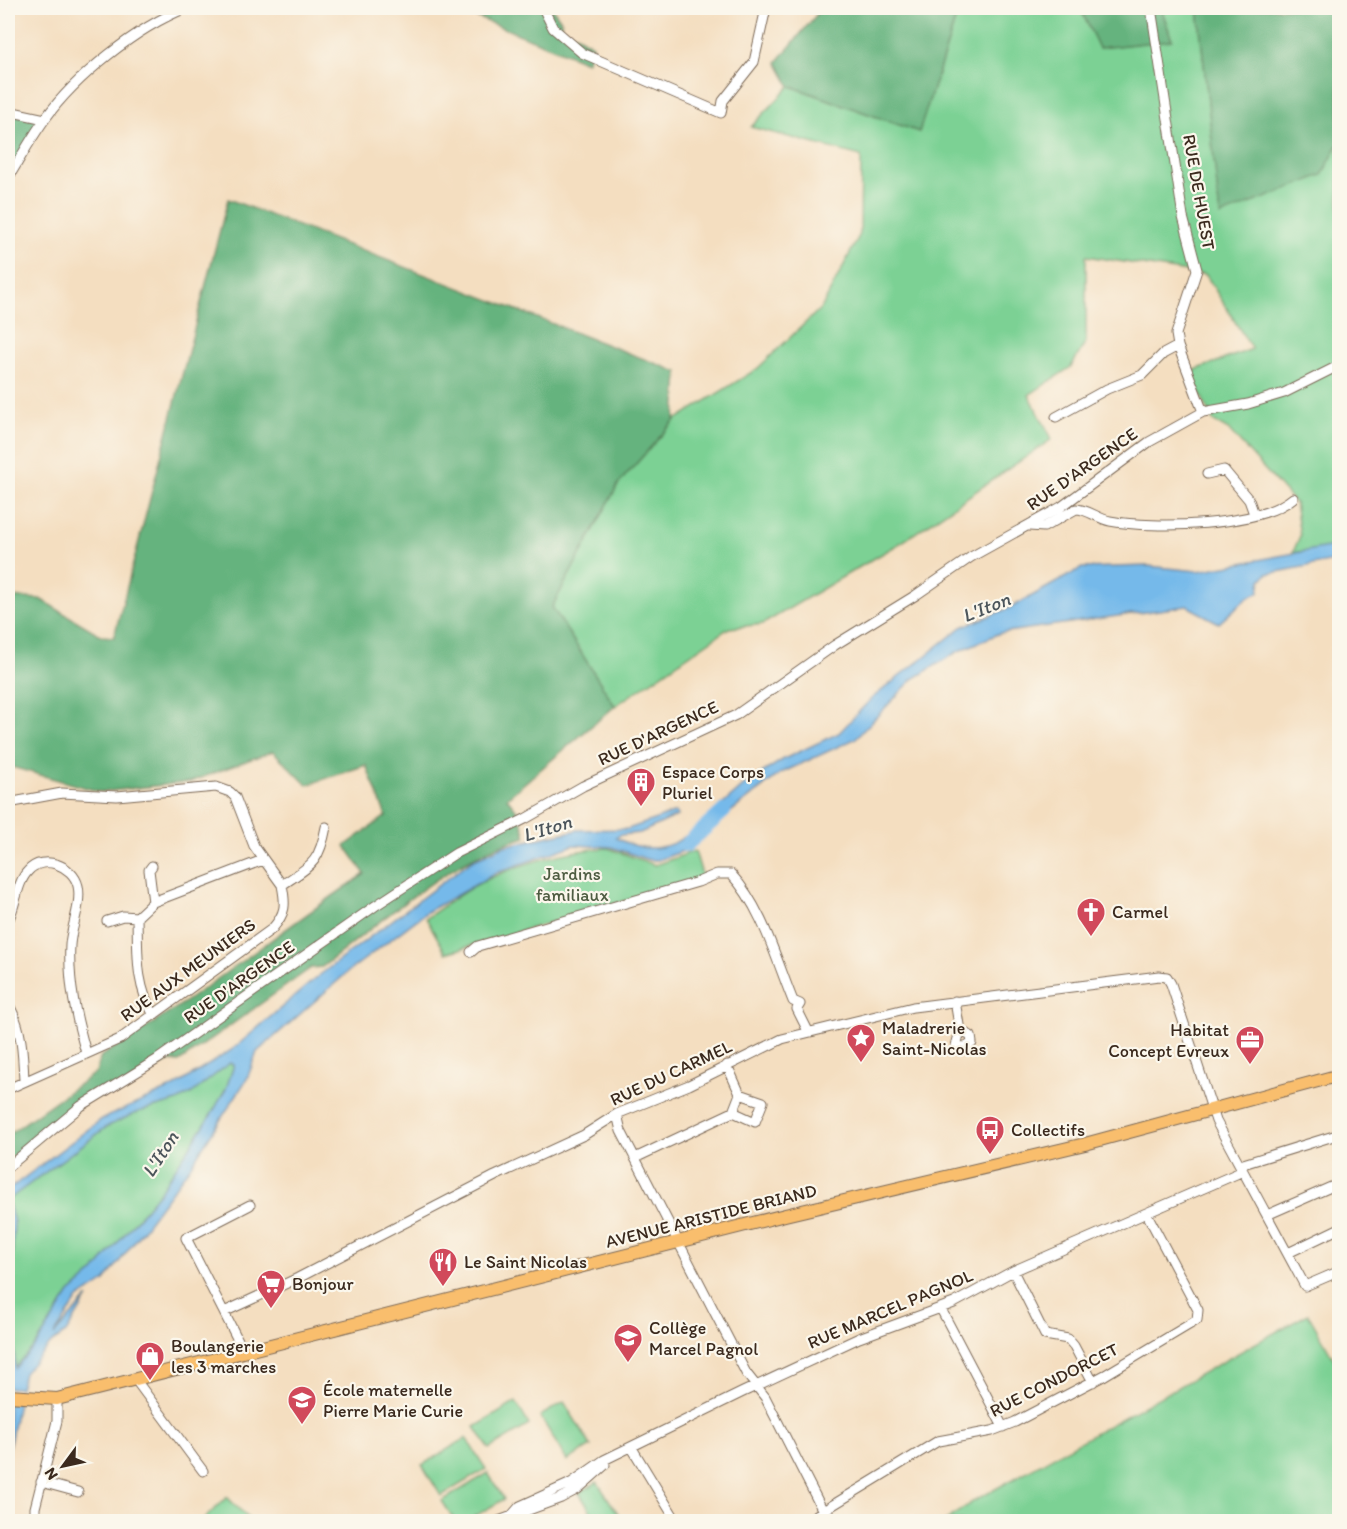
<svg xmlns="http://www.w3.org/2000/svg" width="1347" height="1529" font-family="Itim,sans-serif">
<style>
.green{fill:#7cd194;stroke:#5c7e59;stroke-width:1.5}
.forest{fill:#65b37e;stroke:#506e4e;stroke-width:1.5}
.water{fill:#74b9ea;stroke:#587284;stroke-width:1.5;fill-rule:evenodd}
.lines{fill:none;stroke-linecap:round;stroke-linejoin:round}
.river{stroke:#74b9ea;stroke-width:15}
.minor-casing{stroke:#7c6957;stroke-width:11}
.major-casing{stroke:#7c6957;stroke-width:14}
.minor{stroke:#fff;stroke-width:9}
.major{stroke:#f9be6d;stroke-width:12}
.labels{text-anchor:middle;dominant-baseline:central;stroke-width:4.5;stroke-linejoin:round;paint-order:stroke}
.street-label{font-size:18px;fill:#3b2a1e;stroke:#fbf7ec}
.poi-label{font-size:18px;fill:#3b2a1e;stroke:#fbf7ec;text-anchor:start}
.park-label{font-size:18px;fill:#4e5c41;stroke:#fbf7ec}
.water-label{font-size:20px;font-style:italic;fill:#4c555b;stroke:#fbf7ec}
</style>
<rect width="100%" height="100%" fill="#fbf7ec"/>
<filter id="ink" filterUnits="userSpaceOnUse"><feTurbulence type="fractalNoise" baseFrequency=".0167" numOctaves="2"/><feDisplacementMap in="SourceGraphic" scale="12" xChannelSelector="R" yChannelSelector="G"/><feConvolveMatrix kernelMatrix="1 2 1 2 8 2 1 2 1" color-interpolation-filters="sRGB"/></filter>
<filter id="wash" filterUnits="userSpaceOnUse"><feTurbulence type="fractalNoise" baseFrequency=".008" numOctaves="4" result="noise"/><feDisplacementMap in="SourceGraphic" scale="24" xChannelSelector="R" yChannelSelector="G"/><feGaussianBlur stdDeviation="1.35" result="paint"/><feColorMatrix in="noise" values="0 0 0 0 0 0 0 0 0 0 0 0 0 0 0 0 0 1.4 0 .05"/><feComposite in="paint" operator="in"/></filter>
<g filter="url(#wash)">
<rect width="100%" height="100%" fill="#f4dec0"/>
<path class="green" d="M 959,8 L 1080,8 L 1099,48 L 1172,39 L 1161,8 L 1198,8 L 1220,215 L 1322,175 L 1339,143 L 1339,550 L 1293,552 L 1300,536 L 1295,503 L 1230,431 L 1213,421 L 1190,372 L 1252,349 L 1206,275 L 1086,256 L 1086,342 L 1071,367 L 1029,395 L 1052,439 L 902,542 L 763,624 L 729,628 L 615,706 L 552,607 L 619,483 L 675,420 L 757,369 L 822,307 L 860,234 L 861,156 L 751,127 L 790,86 L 919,132 Z
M 608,848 L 655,865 L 695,851 L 703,878 L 446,953 L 426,918 C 444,907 461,892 480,883 C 518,864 566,850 608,848 Z
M 230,1063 L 234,1065 L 226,1089 L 211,1115 L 161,1190 L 93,1273 L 70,1293 L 38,1342 L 15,1368 L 11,1282 L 14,1222 L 8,1200 L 108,1126 L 138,1112 L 177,1101 Z
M 1308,1314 L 1339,1368 L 1339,1521 L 945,1521 L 974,1501 Z
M 516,1402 L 529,1425 L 489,1449 L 475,1427 Z
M 564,1402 L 591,1446 L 567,1461 L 540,1416 Z
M 466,1438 L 486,1469 L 441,1496 L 422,1465 Z
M 488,1473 L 504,1499 L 467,1521 L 455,1521 L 442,1501 Z
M 597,1482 L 623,1521 L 597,1521 L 579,1493 Z
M 227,1497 L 251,1521 L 202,1521 Z"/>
<path class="forest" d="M 454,8 L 552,8 L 562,22 L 561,30 L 569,38 L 574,34 L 593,45 L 587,62 Z
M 822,8 L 959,8 L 919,132 L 790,86 L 777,62 Z
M 1080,8 L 1161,8 L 1172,40 L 1099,48 Z
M 1198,8 L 1339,8 L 1339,143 L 1322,175 L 1220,216 Z
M 8,113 L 41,120 L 8,175 Z
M 228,199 L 678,372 L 675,420 L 619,483 L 552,607 L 615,706 L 507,798 L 519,813 L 526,837 C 451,856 383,921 322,967 L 311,968 L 179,1062 L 169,1061 L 111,1093 L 92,1097 L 8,1160 L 8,1135 L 96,1072 L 101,1056 C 193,1002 276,933 365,874 L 345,846 L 386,816 L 366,765 L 307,785 L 273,751 L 190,782 L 101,792 L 8,766 L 8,597 L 40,599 L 102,636 L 114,637 Z"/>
<path class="water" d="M 1339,545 L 1339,560 L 1267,574 L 1261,580 L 1259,592 L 1247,598 L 1219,623 L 1187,606 L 1000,633 L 957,652 L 913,679 L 855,739 L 781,773 L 711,827 L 704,821 L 749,781 L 784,759 L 839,733 L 871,699 L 962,627 L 1012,607 L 1082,568 L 1148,566 L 1198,571 Z
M 676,812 L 677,816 L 640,833 L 620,835 L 616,838 C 646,853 668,852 695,829 L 705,837 L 689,849 L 658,860 L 649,860 L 611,847 L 574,845 L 496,873 L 427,912 L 349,971 L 257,1052 L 247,1079 L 189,1168 L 105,1281 L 78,1299 L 54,1335 L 88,1297 L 66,1333 L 52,1342 L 24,1373 L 20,1388 L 8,1388 L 8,1190 L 102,1119 L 174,1087 L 233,1049 L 317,977 L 472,860 L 504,846 L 578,830 L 628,829 ZM 230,1063 L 234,1065 L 226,1089 L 211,1115 L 161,1190 L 93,1273 L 70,1293 L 38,1342 L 15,1368 L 11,1282 L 14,1222 L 8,1200 L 108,1126 L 138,1112 L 177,1101 L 192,1093 Z
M 8,1402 L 18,1403 L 8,1453 Z"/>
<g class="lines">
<path class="river" d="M 686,845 L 724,811"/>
</g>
</g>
<g filter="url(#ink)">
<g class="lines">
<g class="minor-casing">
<path id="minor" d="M 543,8 L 553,28 L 582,53 L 721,113 L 723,101 L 754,62 L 766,8
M 1151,8 L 1183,217 L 1197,270 L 1176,334 L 1178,346 L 1203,412
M 8,111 L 45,119
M 8,178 C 20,159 31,138 45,119 C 75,77 137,27 186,8
M 1056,417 L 1107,389 L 1142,375 L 1163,354 L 1178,346
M 1207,474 L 1224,470 L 1249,500 L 1254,514
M 1029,526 L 1044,527 L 1076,509 C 1088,509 1098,519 1110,521 C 1154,529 1259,527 1293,498
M 8,803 L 62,793 L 117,796 L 216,787 L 230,792 L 235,797 L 254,846 L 282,885
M 152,866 L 149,870 L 153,902 L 263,860
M 137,917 C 138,952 135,985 154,1015
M 8,921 C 16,905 17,882 28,871 C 43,854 73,865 78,886 C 82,904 71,927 70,945 C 68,982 76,1017 86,1053
M 107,921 L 123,916 L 137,917 L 153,902
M 471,952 L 478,946 L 698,882 L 717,874 L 731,874 C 762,907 776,959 793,1001 L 800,1004 L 797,1009 L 808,1031
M 955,1001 L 960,1031 L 956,1046 L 966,1047 L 972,1043 L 971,1036 L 960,1031
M 8,1003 C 22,1028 23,1053 24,1081
M 727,1065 L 740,1094 L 733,1112 L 755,1122 L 763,1102 L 740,1094
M 8,1089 L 120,1039 L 272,929 C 286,913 286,905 282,885 C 311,865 319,864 326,827
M 617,1114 L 621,1131 L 635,1158 L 746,1373 L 765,1397 L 823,1511
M 635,1158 L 733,1112
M 1240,1165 L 1340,1134
M 8,1167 L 81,1106 L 158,1059 L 375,906 L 456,853 L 525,819 L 583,786 L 736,715 L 835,645 L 916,595 L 971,557 L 1061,507 L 1149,442 L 1203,412 L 1248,404 L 1284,393 L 1340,365
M 1267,1215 L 1340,1183
M 1288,1253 L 1340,1228
M 1013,1271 L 1045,1335 L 1068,1339 L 1074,1346 L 1093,1382
M 941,1309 L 1003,1427
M 224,1312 L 298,1278 L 495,1176 L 584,1135 L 617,1114 L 689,1085 L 782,1039 L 913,1007 L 1159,976 L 1167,977 L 1171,984 L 1216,1121 L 1305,1286 L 1340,1271
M 240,1352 L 238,1340 L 186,1238 L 250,1205
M 135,1379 L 203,1471
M 632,1448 L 677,1522
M 41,1482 L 78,1492
M 513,1514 L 520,1506 L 571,1483 L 604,1460 L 743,1392 L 859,1338 L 954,1303 L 1013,1271 L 1243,1171
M 35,1522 L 35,1508 L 57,1421 L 57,1399
M 496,1522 L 561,1498 L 578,1489 L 605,1465
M 805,1522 L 938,1441 L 992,1431 L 1015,1422 L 1105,1375 L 1197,1320 L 1198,1310 L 1147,1214"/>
</g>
<g class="major-casing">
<path id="major" d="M 8,1396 L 57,1399 L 785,1215 L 1085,1144 L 1340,1075"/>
</g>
<use href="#minor" class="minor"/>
<use href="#major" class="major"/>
</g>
</g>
<defs>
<g id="building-pin" transform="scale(1.5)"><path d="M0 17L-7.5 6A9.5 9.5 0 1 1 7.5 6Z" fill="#d1495b" stroke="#fbf7ec"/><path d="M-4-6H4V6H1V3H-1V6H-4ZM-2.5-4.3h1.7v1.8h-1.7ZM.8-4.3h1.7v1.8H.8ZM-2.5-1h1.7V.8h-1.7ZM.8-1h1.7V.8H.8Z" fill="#fff"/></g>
<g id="church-pin" transform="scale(1.5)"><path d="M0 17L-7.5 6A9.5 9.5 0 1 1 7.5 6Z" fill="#d1495b" stroke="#fbf7ec"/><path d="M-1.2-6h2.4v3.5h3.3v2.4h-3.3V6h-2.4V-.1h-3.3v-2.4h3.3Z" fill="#fff"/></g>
<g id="sight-pin" transform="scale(1.5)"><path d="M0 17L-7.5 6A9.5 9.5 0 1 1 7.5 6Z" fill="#d1495b" stroke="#fbf7ec"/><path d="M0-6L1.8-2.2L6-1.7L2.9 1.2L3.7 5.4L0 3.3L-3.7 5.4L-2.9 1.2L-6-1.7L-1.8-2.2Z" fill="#fff"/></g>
<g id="office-pin" transform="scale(1.5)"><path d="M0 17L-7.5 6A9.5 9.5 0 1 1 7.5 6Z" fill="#d1495b" stroke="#fbf7ec"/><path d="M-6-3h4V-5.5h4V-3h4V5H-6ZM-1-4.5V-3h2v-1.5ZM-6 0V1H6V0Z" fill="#fff"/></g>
<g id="bus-pin" transform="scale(1.5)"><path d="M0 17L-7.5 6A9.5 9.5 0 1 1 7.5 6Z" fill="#d1495b" stroke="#fbf7ec"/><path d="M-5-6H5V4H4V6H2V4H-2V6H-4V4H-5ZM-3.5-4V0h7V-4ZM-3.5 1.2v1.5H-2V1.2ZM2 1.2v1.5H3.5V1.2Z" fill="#fff"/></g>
<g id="restaurant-pin" transform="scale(1.5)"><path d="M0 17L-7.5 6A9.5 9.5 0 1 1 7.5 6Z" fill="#d1495b" stroke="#fbf7ec"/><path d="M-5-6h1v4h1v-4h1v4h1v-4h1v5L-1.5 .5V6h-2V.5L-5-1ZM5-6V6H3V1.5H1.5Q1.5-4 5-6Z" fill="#fff"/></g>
<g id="supermarket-pin" transform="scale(1.5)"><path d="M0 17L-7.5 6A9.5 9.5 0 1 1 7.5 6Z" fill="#d1495b" stroke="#fbf7ec"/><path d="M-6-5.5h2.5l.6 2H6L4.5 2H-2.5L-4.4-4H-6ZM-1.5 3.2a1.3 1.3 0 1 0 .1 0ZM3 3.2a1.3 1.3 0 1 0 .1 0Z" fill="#fff"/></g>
<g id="school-pin" transform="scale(1.5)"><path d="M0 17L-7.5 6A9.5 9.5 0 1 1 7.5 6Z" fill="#d1495b" stroke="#fbf7ec"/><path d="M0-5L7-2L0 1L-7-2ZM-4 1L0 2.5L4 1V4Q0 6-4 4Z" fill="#fff"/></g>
<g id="shop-pin" transform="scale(1.5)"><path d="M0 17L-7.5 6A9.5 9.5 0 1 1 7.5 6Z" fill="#d1495b" stroke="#fbf7ec"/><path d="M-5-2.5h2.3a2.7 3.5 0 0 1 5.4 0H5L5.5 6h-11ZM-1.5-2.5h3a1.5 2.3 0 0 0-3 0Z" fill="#fff"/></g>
</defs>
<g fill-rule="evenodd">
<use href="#building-pin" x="641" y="782"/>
<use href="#church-pin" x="1091" y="912"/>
<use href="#sight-pin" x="861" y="1038"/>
<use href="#office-pin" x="1250" y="1040"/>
<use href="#bus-pin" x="990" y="1130"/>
<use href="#restaurant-pin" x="443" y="1262"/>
<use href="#supermarket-pin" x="271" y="1284"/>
<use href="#school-pin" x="628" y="1338"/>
<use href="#shop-pin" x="150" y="1356"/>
<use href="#school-pin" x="302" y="1400"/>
</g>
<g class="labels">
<g class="street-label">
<text transform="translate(1199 192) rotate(80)">RUE DE HUEST</text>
<text transform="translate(1082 469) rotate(-35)">RUE D'ARGENCE</text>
<text transform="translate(658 733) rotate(-25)">RUE D'ARGENCE</text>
<text transform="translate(188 970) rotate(-36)">RUE AUX MEUNIERS</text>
<text transform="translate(239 982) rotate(-35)">RUE D'ARGENCE</text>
<text transform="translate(671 1073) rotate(-25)">RUE DU CARMEL</text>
<text transform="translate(711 1216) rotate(-14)">AVENUE ARISTIDE BRIAND</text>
<text transform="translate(890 1309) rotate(-23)">RUE MARCEL PAGNOL</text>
<text transform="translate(1054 1380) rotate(-27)">RUE CONDORCET</text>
</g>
<g class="poi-label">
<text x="662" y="772">Espace Corps<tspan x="662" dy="21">Pluriel</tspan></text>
<text x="1112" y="912">Carmel</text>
<text x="882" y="1028">Maladrerie<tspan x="882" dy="21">Saint-Nicolas</tspan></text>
<text x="1229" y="1030" text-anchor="end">Habitat<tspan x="1229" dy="21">Concept Evreux</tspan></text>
<text x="1011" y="1130">Collectifs</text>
<text x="464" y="1262">Le Saint Nicolas</text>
<text x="292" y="1284">Bonjour</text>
<text x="649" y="1328">Collège<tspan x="649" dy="21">Marcel Pagnol</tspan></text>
<text x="171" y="1346">Boulangerie<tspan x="171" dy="21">les 3 marches</tspan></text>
<text x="323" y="1390">École maternelle<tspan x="323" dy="21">Pierre Marie Curie</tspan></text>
</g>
<g class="park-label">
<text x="572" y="874">Jardins<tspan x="572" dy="21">familiaux</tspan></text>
</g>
<g class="water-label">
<text transform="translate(986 607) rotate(-22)">L'Iton</text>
<text transform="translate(547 828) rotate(-17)">L'Iton</text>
<text transform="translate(160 1154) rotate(-57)">L'Iton</text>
</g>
</g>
<rect width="1347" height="1529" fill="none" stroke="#fbf7ec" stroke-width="30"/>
<g transform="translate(63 1466) rotate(237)" stroke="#fbf7ec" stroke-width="4.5" paint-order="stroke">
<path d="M0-4.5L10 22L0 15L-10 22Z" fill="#3b2a1e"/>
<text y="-9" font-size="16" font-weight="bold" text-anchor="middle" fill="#3b2a1e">N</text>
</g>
</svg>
